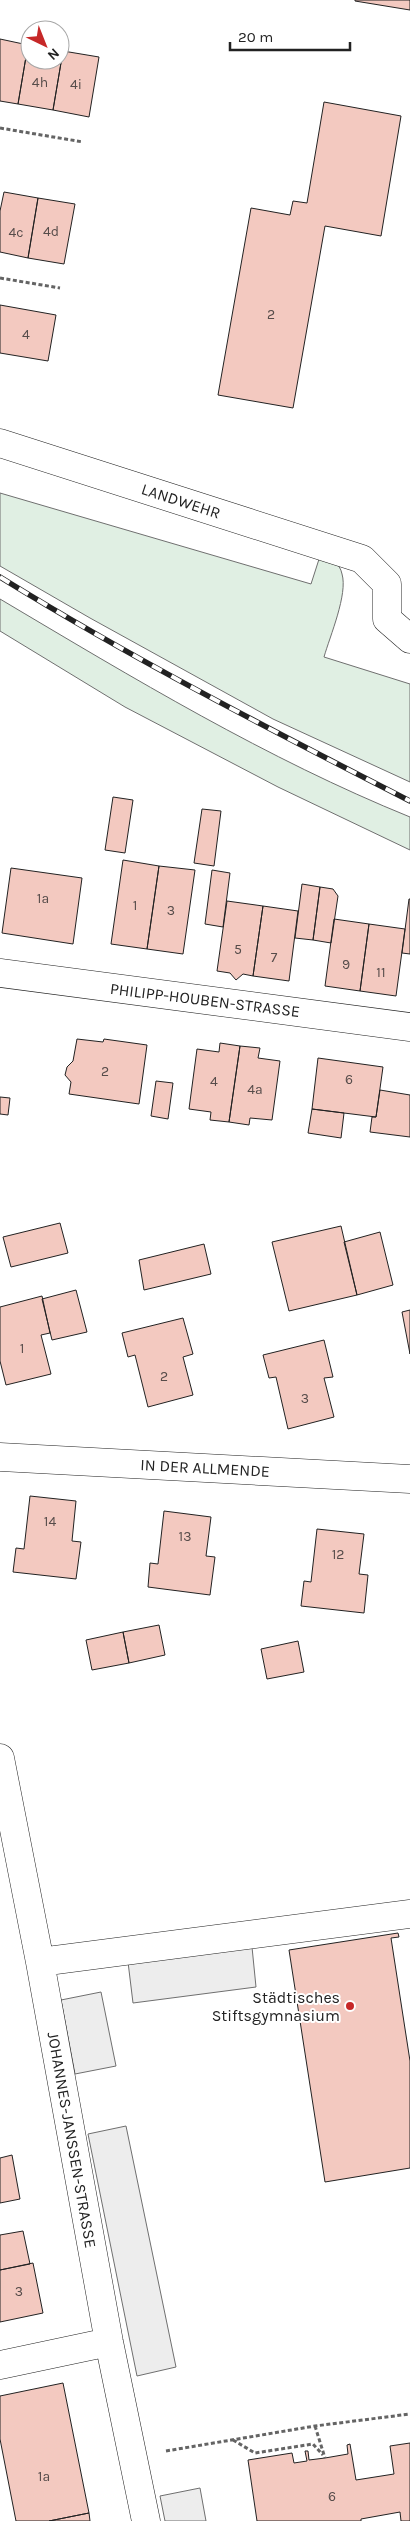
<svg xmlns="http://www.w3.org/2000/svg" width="410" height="2521" font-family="Karla,sans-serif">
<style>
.green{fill:#e0efe3;stroke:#6f6f6f}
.parking{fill:#ededed;stroke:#6f6f6f}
.building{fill:#f3c9c0;stroke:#222}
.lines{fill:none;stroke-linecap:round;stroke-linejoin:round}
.minor-casing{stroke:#222;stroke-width:29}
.path{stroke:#646464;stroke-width:3;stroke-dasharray:4 2.5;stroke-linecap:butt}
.minor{stroke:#fff;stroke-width:28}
.rail-casing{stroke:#222;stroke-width:5.5}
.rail{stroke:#fff;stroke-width:4;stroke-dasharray:11;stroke-linecap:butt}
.poi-dot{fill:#c62828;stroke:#fff;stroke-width:2}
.labels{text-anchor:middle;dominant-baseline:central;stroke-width:4;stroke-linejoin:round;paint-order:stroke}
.number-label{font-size:14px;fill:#564c4a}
.street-label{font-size:16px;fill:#222;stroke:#fff}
.poi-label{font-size:16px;fill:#222;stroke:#fff;text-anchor:end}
</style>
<rect width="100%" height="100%" fill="#fff"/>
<path class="green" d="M 0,493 L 311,584 L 321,553 C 330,558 340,563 342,574 C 348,594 330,636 324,657 L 410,684 L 410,782 L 273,719 L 90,618 L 0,566 Z
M 0,599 C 133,678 267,759 410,817 L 410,850 L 278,787 L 125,707 L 0,631 Z"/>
<path class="parking" d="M 252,1947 L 256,1987 L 133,2003 L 128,1962 Z
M 101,1992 L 116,2066 L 75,2074 L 61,2000 Z
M 126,2126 L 176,2367 L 137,2376 L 88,2134 Z
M 200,2488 L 206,2521 L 165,2521 L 160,2496 Z"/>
<path class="building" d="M 410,0 L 410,10 L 355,1 L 355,0 Z
M 0,39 L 28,45 L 18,104 L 0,101 Z
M 28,45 L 30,60 L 60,60 L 60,50 L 63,51 L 53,110 L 18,104 Z
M 63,51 L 99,57 L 89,117 L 53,110 Z
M 324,102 L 401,116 L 381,236 L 325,226 L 293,408 L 218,395 L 251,208 L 290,215 L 293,201 L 307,203 Z
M 4,192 L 38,198 L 28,258 L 0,252 L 0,211 Z
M 38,198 L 75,204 L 64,264 L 28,258 Z
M 0,305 L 56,315 L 48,361 L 0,353 Z
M 113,797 L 133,800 L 125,853 L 105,850 Z
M 202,809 L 221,811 L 214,866 L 194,863 Z
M 123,860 L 159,866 L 147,949 L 111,944 Z
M 159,866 L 195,870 L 183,954 L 147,949 Z
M 11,868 L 82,878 L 73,944 L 2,933 Z
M 212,870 L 230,873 L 223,927 L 205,924 Z
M 302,884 L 320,887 L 313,940 L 295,938 Z
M 320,887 L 333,889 L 338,896 L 331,943 L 313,940 Z
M 409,899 L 410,899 L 410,954 L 402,953 Z
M 227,901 L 263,906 L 253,976 L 243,974 L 236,980 L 230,973 L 217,971 Z
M 263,906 L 298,911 L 289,981 L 253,976 Z
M 334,919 L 369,924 L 360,991 L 325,986 Z
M 369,924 L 405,929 L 396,996 L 360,991 Z
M 77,1039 L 103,1042 L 104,1039 L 147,1045 L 139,1104 L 69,1094 L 71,1082 L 65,1075 L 67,1067 L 73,1061 Z
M 220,1043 L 240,1046 L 229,1122 L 210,1120 L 211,1112 L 189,1109 L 197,1049 L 219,1052 Z
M 240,1046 L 260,1048 L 258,1058 L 280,1061 L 272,1120 L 250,1118 L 249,1125 L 229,1122 Z
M 318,1058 L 383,1067 L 376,1117 L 312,1109 Z
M 156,1081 L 173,1083 L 168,1119 L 151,1116 Z
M 380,1090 L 410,1095 L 410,1137 L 370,1132 L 372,1117 L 376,1117 Z
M 0,1097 L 10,1098 L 8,1115 L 0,1114 Z
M 312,1109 L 344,1113 L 341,1138 L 308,1133 Z
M 60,1223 L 68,1253 L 11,1267 L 3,1237 Z
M 341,1226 L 357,1295 L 289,1311 L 272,1242 Z
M 380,1232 L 393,1285 L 357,1295 L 344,1242 Z
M 204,1244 L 211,1274 L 144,1290 L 139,1260 Z
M 76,1290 L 87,1332 L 52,1340 L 42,1299 Z
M 42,1296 L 50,1333 L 41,1335 L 51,1374 L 6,1385 L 0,1361 L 0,1307 Z
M 410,1310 L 410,1354 L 402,1312 Z
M 183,1318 L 193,1354 L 183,1357 L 193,1395 L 148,1407 L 135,1355 L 128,1357 L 122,1333 Z
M 324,1340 L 333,1377 L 324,1378 L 334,1417 L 288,1429 L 276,1377 L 269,1378 L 263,1355 Z
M 30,1496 L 76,1501 L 72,1541 L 81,1542 L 76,1579 L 13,1572 L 16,1548 L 24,1549 Z
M 164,1511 L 211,1517 L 206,1556 L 215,1557 L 210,1595 L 148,1587 L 150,1563 L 158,1564 Z
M 317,1529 L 364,1534 L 359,1574 L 368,1575 L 364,1613 L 301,1606 L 304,1581 L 311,1582 Z
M 159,1625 L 165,1655 L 129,1663 L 123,1632 Z
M 123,1632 L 129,1663 L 92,1670 L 86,1640 Z
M 298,1641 L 304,1672 L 267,1679 L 261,1649 Z
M 398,1933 L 399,1937 L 391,1938 L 410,2061 L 410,2168 L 325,2182 L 289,1950 Z
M 12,2155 L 20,2199 L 0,2203 L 0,2158 Z
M 23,2231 L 30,2264 L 0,2270 L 0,2235 Z
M 33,2263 L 43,2313 L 0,2322 L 0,2270 Z
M 63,2383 L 89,2513 L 49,2521 L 16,2521 L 0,2439 L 0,2396 Z
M 410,2443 L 410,2521 L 401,2521 L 400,2512 L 361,2519 L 361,2521 L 257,2521 L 248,2460 L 292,2453 L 294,2463 L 307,2461 L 305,2451 L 308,2451 L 309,2460 L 325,2458 L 348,2454 L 347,2445 L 350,2444 L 356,2480 L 394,2474 L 390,2446 Z
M 89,2513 L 90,2521 L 49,2521 Z"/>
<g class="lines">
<g class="minor-casing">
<path id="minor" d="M 0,443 L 362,559 L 387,584 L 387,619 L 410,639
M 0,973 L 410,1027
M 0,1457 L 410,1479
M 0,1758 L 40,1962 L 109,2342 L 146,2521
M 40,1962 L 410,1914
M 0,2365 L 109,2342"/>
</g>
<path class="path" d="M 0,128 L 83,142
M 0,278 L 60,288
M 315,2426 L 325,2458
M 233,2440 L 255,2453 L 313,2444 L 323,2455
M 166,2451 L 315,2426 L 410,2414"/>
<use href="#minor" class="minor"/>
<g class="rail-casing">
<path id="rail" d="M 0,577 C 133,659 271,730 410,801"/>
</g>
<use href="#rail" class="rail"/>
</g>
<circle class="poi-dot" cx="350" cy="2006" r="5"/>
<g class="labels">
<g class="number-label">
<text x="40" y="82">4h</text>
<text x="76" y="84">4i</text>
<text x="51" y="231">4d</text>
<text x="16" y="232">4c</text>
<text x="271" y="314">2</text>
<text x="26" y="334">4</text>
<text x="43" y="898">1a</text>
<text x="135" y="905">1</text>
<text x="171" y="910">3</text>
<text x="238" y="949">5</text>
<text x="274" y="957">7</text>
<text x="346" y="964">9</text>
<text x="381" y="972">11</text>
<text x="105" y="1071">2</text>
<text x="349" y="1079">6</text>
<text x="214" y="1081">4</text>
<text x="255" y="1089">4a</text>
<text x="22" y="1348">1</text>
<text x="164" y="1376">2</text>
<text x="305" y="1398">3</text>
<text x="50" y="1521">14</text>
<text x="185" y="1536">13</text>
<text x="338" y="1554">12</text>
<text x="19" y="2291">3</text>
<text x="44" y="2476">1a</text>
<text x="332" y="2496">6</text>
</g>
<g class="street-label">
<text transform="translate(181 501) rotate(18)">LANDWEHR</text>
<text transform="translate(205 1000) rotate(7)">PHILIPP-HOUBEN-STRASSE</text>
<text transform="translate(205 1468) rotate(3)">IN DER ALLMENDE</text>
<text transform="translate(72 2140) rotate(80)">JOHANNES-JANSSEN-STRASSE</text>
</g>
<g class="poi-label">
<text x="340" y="1997">Städtisches<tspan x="340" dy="18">Stiftsgymnasium</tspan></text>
</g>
</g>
<g transform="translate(45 45) rotate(137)"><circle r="24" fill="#ffffff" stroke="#a7a7a7"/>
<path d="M0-4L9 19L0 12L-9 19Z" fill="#c62828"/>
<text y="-8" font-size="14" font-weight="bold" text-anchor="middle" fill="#222222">N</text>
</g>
<path d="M230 42v8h120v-8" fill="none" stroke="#222222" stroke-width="2.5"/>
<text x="238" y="42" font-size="15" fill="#222222" stroke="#ffffff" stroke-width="4" paint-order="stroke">20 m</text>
</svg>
